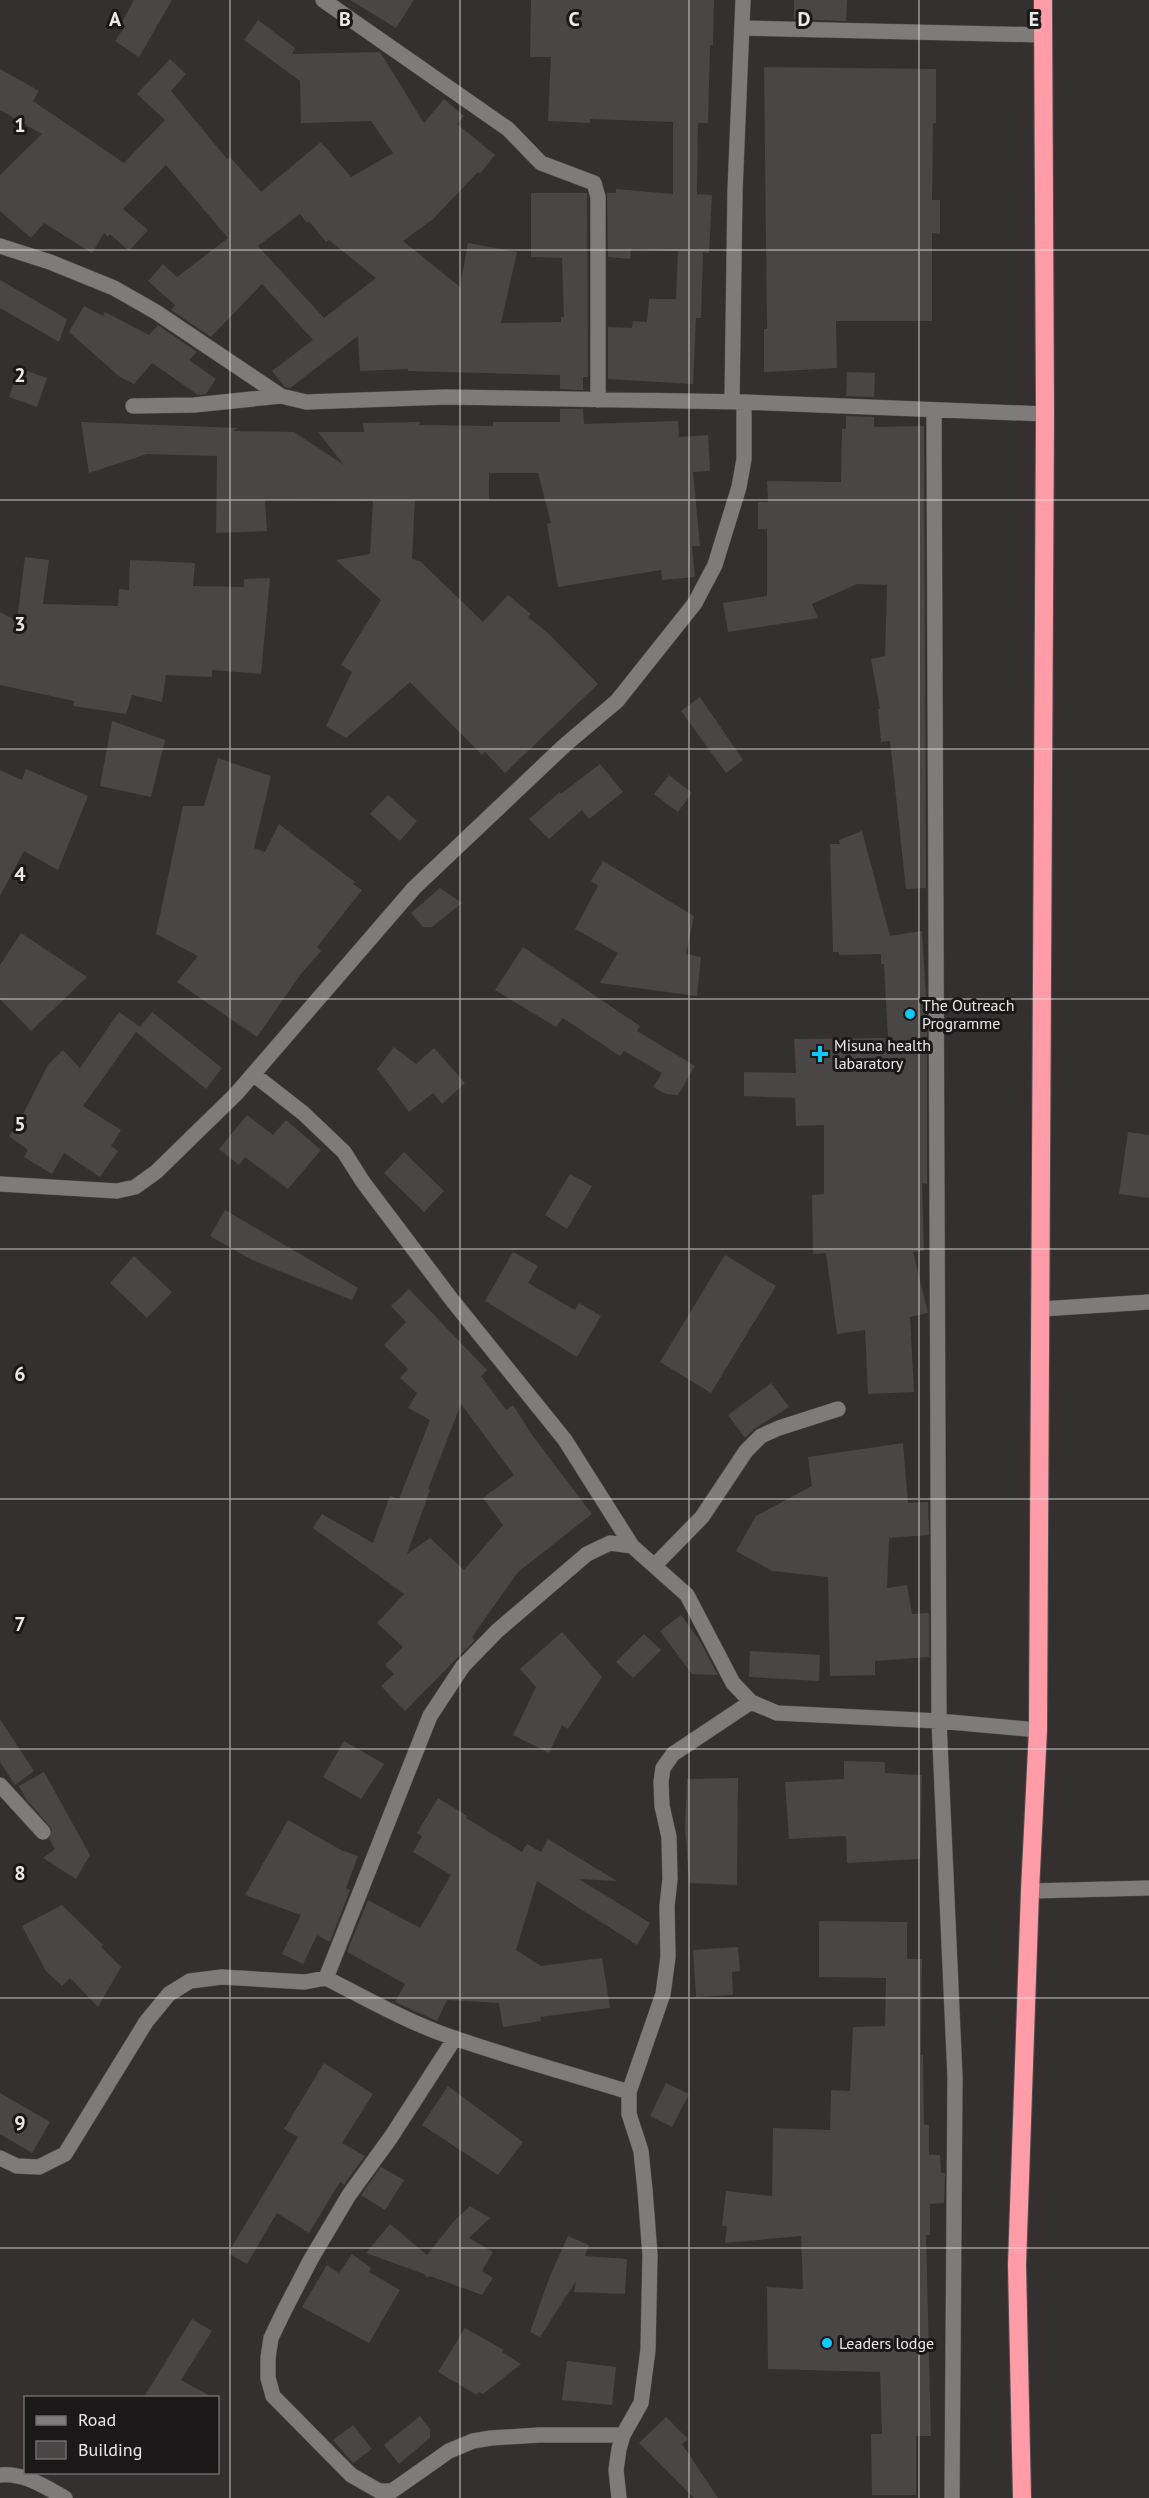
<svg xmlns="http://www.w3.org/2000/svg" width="1149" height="2498" font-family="'PT Sans',sans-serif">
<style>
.building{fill:#4a4646;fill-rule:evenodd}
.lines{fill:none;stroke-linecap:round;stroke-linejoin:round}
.street-casing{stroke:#514e4e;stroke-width:16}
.highway-casing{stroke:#514e4e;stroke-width:20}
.street{stroke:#7f7b7b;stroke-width:15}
.highway{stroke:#ff9ca7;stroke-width:18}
.grid{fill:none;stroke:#ece9e9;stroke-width:1.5;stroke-opacity:0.55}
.poi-dot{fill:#0ecafa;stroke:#1a1819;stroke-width:2}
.labels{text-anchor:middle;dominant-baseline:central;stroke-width:6;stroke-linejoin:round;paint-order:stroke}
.poi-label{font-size:16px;fill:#ece9e9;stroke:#1a1819;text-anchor:start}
.grid-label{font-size:20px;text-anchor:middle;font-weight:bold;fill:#ece9e9;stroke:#1a1819;stroke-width:6;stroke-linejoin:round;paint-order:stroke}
</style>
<rect width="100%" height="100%" fill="#343030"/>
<path class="building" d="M 134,0 L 172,0 L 139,57 L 115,41 L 125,26 L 121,24 Z
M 350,0 L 414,0 L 396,28 Z
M 531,0 L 714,0 L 713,45 L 710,45 L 708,123 L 698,123 L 697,194 L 712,195 L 709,253 L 703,252 L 701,318 L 696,318 L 693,384 L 608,379 L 608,327 L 632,328 L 633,321 L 647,322 L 649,299 L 676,299 L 678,251 L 631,249 L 630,259 L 608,257 L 607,193 L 616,193 L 616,189 L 673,194 L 673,122 L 590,119 L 590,123 L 548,121 L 551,57 L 530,57 Z
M 794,0 L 847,0 L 846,21 L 794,19 Z
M 258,20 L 295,48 L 292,54 L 380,52 L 424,123 L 444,99 L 464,116 L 457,124 L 495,155 L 480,174 L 478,172 L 433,219 L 403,241 L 460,287 L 468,243 L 517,252 L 501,323 L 561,322 L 561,317 L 564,317 L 562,258 L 531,257 L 531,193 L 587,193 L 588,377 L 583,377 L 583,390 L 560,389 L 560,375 L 408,371 L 408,369 L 360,371 L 358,336 L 290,388 L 285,387 L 272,371 L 313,340 L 262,284 L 211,337 L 171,310 L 175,305 L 148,281 L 163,264 L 177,277 L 228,238 L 166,165 L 123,209 L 148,230 L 129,251 L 110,234 L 108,237 L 104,233 L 92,253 L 44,223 L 31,238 L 0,211 L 0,175 L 42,134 L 0,110 L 0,69 L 39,91 L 33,101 L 124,163 L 165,120 L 137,94 L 170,59 L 186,74 L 171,91 L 227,159 L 230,157 L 261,192 L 321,142 L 351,177 L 393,153 L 371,121 L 301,123 L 300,81 L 244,40 ZM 300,214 L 307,223 L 309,221 L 326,242 L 329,240 L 376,278 L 324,318 L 258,246 Z
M 764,67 L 936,69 L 936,123 L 933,123 L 932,200 L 940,200 L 940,234 L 932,233 L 932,321 L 836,321 L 837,368 L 764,372 L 764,329 L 767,329 Z
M 0,280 L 67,319 L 59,342 L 0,308 Z
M 84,306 L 103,316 L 105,312 L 149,335 L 158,325 L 197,352 L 189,360 L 216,379 L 206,394 L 198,395 L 152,363 L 134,384 L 120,377 L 69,332 Z
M 19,368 L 47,378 L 37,407 L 9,397 Z
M 847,372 L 875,373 L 874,397 L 846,396 Z
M 560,409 L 583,409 L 584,424 L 678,421 L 679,437 L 708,435 L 710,471 L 693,472 L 700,546 L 692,546 L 695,577 L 662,580 L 661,570 L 558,587 L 547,524 L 551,523 L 538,473 L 489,473 L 489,500 L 415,500 L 412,559 L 420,561 L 483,622 L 508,595 L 531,614 L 528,617 L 548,633 L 598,684 L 505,773 L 485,752 L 482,755 L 410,682 L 346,738 L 326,726 L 352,672 L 341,665 L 381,600 L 336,560 L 370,554 L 373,501 L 267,500 L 265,501 L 267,531 L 216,533 L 217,456 L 147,454 L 89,473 L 81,422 L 238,428 L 233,431 L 294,432 L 344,465 L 318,432 L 364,432 L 363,423 L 420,422 L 419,425 L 493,426 L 493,422 L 560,422 Z
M 846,416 L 874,417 L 874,427 L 924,426 L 926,888 L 906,889 L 890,741 L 881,742 L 878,709 L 880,709 L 871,659 L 885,656 L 887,585 L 857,584 L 812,604 L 818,618 L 728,632 L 723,603 L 767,596 L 767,529 L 758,529 L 758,502 L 768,502 L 767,481 L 841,482 L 842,429 L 846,429 Z
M 25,557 L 49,560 L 43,604 L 118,606 L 119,589 L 129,590 L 130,560 L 195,563 L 193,586 L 244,587 L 244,579 L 270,578 L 261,674 L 212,670 L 212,677 L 166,675 L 162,702 L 132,695 L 126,714 L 73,706 L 74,701 L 0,685 L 0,612 L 17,621 Z
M 700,697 L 743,760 L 726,773 L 681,711 Z
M 112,721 L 165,740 L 151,797 L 100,786 Z
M 218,758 L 271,776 L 254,848 L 265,852 L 279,824 L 355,882 L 353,884 L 362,890 L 317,947 L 321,951 L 300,975 L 257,1037 L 177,982 L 198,956 L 156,934 L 183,806 L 204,806 Z
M 600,764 L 623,792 L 589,819 L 582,810 L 549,839 L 529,819 L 560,792 L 561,794 Z
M 26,769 L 88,796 L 58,870 L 24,851 L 0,896 L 0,770 L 22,780 Z
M 669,775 L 692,793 L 678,812 L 654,794 Z
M 388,795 L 417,821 L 400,841 L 370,814 Z
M 862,831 L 890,936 L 922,931 L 927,1014 L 927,1184 L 922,1183 L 924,1251 L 913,1252 L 928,1313 L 910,1317 L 914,1392 L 868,1394 L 865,1330 L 837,1334 L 826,1253 L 813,1254 L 812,1195 L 824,1194 L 824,1125 L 796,1126 L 795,1098 L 744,1096 L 744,1072 L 796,1073 L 794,1039 L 888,1038 L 884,964 L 881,964 L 881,954 L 839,955 L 839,952 L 833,952 L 830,844 L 840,844 L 839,840 Z
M 603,861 L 694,916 L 686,954 L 701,957 L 697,996 L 600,983 L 618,953 L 575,929 L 598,886 L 591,881 Z
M 440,888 L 462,903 L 432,927 L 423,927 L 411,913 Z
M 21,933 L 87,977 L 31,1031 L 0,999 L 0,965 Z
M 523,947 L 640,1026 L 637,1031 L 695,1066 L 678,1095 L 666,1094 L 653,1087 L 662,1073 L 624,1051 L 620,1056 L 563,1018 L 556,1027 L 495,990 Z
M 119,1012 L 140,1027 L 152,1012 L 222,1068 L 206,1089 L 136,1032 L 83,1106 L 121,1130 L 111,1146 L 118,1151 L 100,1177 L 64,1153 L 52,1174 L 24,1157 L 28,1150 L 9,1136 L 20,1120 L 48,1065 L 63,1050 L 80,1068 Z
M 394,1047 L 416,1064 L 434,1048 L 465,1083 L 442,1104 L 433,1093 L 409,1112 L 377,1069 Z
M 247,1115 L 273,1135 L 286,1120 L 321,1150 L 288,1189 L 245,1157 L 239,1165 L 219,1149 Z
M 1128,1132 L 1149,1135 L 1149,1198 L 1119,1194 Z
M 404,1152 L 444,1191 L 424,1212 L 384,1173 Z
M 570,1174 L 592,1186 L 567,1229 L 545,1215 Z
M 225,1210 L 358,1288 L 352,1300 L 252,1260 L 210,1236 Z
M 513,1252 L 538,1266 L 528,1283 L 575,1310 L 579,1303 L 601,1316 L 577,1357 L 485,1301 Z
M 725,1255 L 776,1286 L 711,1393 L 660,1362 Z
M 134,1256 L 172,1292 L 147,1318 L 110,1283 Z
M 409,1289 L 487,1370 L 481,1376 L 506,1410 L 513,1405 L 532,1435 L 592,1514 L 518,1572 L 472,1637 L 475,1640 L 405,1711 L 381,1686 L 394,1674 L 385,1665 L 403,1647 L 377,1623 L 404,1594 L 313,1528 L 322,1514 L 373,1543 L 390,1496 L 399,1499 L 430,1420 L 408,1408 L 417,1393 L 400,1378 L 408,1369 L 384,1345 L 406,1322 L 391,1306 ZM 461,1404 L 514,1475 L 483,1498 L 503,1525 L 464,1570 L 430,1538 L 407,1554 L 430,1490 L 428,1489 Z
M 771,1383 L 789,1407 L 754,1429 L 745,1438 L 728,1415 Z
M 903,1443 L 908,1503 L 928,1502 L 929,1535 L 889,1538 L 887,1588 L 907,1585 L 912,1614 L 929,1613 L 929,1657 L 875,1661 L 875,1675 L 830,1676 L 828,1577 L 772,1571 L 736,1551 L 756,1516 L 812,1486 L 808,1457 Z
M 681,1615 L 700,1641 L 718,1675 L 692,1674 L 660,1631 Z
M 562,1632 L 602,1677 L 568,1729 L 562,1725 L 549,1753 L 513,1735 L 536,1687 L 520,1669 Z
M 644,1634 L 661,1650 L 633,1678 L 616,1662 Z
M 750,1651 L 820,1655 L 819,1681 L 749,1677 Z
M 0,1719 L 34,1771 L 15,1785 L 0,1762 Z
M 344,1741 L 384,1764 L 361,1799 L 323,1777 Z
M 844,1761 L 885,1762 L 885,1773 L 922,1775 L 920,1859 L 847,1863 L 846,1836 L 789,1839 L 785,1782 L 844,1779 Z
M 44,1772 L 90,1855 L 76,1879 L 43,1858 L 55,1849 L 49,1839 L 52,1829 L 26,1799 L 19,1786 Z
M 738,1778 L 737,1885 L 689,1883 L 685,1827 L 687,1779 Z
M 438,1798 L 467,1816 L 466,1818 L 522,1852 L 527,1844 L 541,1852 L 548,1839 L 617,1881 L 579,1879 L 650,1923 L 637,1945 L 537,1881 L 516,1950 L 541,1966 L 602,1958 L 610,2008 L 540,2017 L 541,2021 L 503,2027 L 499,2003 L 447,2000 L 437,2021 L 395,2002 L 405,1984 L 347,1952 L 368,1900 L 420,1928 L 451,1875 L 413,1852 L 422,1836 L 417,1833 Z
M 288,1820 L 341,1850 L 358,1856 L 346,1888 L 350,1890 L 330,1942 L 317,1935 L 303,1964 L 282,1954 L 301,1915 L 245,1895 Z
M 62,1905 L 103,1945 L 101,1947 L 121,1967 L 98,2007 L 70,1978 L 62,1986 L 46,1971 L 22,1926 Z
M 819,1921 L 907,1922 L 907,1959 L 922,1959 L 921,2055 L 923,2055 L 924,2125 L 929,2125 L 929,2155 L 940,2155 L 941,2173 L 945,2173 L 944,2203 L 930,2204 L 930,2235 L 926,2235 L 931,2436 L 916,2436 L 916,2495 L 872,2495 L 871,2434 L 882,2434 L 880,2372 L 768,2369 L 767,2287 L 803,2289 L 801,2236 L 725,2243 L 727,2226 L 722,2226 L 726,2191 L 772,2196 L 773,2128 L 830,2130 L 831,2090 L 850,2091 L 853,2027 L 885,2026 L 886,1978 L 819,1977 Z
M 738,1947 L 740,1971 L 732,1972 L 733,1995 L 696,1997 L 693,1950 Z
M 324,2063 L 373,2094 L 342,2143 L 365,2156 L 344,2185 L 340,2182 L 309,2233 L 277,2213 L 247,2264 L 228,2253 L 298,2137 L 284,2129 Z
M 666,2083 L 689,2094 L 672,2127 L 650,2116 Z
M 448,2086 L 523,2142 L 498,2175 L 422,2125 Z
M 0,2093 L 50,2122 L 32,2153 L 0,2134 Z
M 381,2167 L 404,2180 L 385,2210 L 361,2195 Z
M 470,2206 L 490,2218 L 469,2238 L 493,2252 L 482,2271 L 493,2278 L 482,2295 L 430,2276 L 428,2278 L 424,2274 L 366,2253 L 390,2224 L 427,2255 L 454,2221 Z
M 568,2236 L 589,2245 L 585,2256 L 627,2259 L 625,2294 L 574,2292 L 576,2281 L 540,2337 L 530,2332 L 550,2276 Z
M 352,2254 L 371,2268 L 369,2272 L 400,2290 L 369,2343 L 302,2307 L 327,2265 L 339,2273 Z
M 192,2319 L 212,2331 L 181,2380 L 212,2397 L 144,2397 Z
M 465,2328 L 504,2350 L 502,2352 L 521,2364 L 483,2394 L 478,2392 L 477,2395 L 438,2372 Z
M 567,2361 L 616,2367 L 612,2405 L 562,2400 Z
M 420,2416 L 430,2429 L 430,2438 L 399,2464 L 384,2445 Z
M 666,2417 L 688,2439 L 682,2444 L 718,2498 L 694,2498 L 639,2443 Z
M 353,2425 L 372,2449 L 353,2463 L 333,2440 Z"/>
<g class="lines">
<g class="street-casing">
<path id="street" d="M 323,0 L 508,129 L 541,163 L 594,183 L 598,197 L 598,400
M 742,28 L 1043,35
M 0,246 L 50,262 L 114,288 L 156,312 L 281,396 L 306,402 L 446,397 L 744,402 L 1045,414
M 732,402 L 735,191 L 743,0
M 133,406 L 194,405 L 281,396
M 934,410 L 939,1721 L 955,2077 L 952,2498
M 253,1074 L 303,1113 L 344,1152 L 363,1182 L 452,1300 L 565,1440 L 632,1546
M 0,1184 L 117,1191 L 135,1187 L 156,1172 L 236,1094 L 414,888 L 565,745 L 617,701 L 695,603 L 715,565 L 739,487 L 744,459 L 744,402
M 1042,1309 L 1149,1302
M 655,1565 L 702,1517 L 746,1451 L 761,1436 L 779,1428 L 838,1409
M 0,1785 L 43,1832
M 1030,1891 L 1149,1888
M 326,1978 C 367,1999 409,2023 454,2038 C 512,2058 571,2074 629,2092
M 455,2038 L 391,2137 L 349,2195 L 311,2259 L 284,2311 L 271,2338 L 268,2358 L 268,2378 L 273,2396 L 351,2475 L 379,2491 L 392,2491 L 449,2451 L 473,2441 L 491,2438 L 539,2435 L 623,2435
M 0,2158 L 17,2166 L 39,2167 L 65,2154 L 146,2022 L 169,1994 L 190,1981 L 222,1977 L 305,1982 L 326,1978 L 430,1716 L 463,1666 L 497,1631 L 587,1554 L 610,1543 L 632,1546 L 687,1595 L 733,1683 L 751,1702 L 777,1713 L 939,1721 L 1038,1730
M 0,2475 C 25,2473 44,2486 65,2498
M 619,2498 L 616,2470 L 619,2449 L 623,2435 L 641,2403 L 648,2350 L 650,2255 L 645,2190 L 641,2151 L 629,2114 L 629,2092 L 663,1994 L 668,1957 L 667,1906 L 670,1879 L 669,1837 L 662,1806 L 661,1782 L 663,1768 L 673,1754 L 751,1702"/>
</g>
<g class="highway-casing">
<path id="highway" d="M 1022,2498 L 1017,2265 L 1030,1891 L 1038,1730 L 1045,414 L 1043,0"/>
</g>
<use href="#street" class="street"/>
<use href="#highway" class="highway"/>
</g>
<path class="grid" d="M 230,0 L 230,2498M 460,0 L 460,2498M 689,0 L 689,2498M 919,0 L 919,2498M 0,250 L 1149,250M 0,500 L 1149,500M 0,749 L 1149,749M 0,999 L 1149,999M 0,1249 L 1149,1249M 0,1499 L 1149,1499M 0,1749 L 1149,1749M 0,1998 L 1149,1998M 0,2248 L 1149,2248"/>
<g class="poi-dot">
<circle cx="910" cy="1014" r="6"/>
<path d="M817 1045h6v6h6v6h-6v6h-6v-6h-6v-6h6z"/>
<circle cx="827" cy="2343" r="6"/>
</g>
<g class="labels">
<g class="poi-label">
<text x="922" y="1005">The Outreach<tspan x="922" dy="18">Programme</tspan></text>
<text x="834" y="1045">Misuna health<tspan x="834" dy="18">labaratory</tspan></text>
<text x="839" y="2343">Leaders lodge</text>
</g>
</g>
<g class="grid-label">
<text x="115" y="26">A</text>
<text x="345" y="26">B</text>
<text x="574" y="26">C</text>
<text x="804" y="26">D</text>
<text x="1034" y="26">E</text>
<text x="20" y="132">1</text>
<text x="20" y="382">2</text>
<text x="20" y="631">3</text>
<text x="20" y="881">4</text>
<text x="20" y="1131">5</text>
<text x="20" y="1381">6</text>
<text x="20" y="1631">7</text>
<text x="20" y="1880">8</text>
<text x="20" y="2130">9</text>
</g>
<rect x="24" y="2396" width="195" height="78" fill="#1a1819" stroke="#6e6c6c" stroke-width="1.5"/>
<rect x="36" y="2416" width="30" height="9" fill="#7f7b7b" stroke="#6e6c6c" stroke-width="1.5"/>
<text x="78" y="2426" font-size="18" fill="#ece9e9">Road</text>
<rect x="36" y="2441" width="30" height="18" fill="#4a4646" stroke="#6e6c6c" stroke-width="1.5"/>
<text x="78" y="2456" font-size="18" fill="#ece9e9">Building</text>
</svg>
